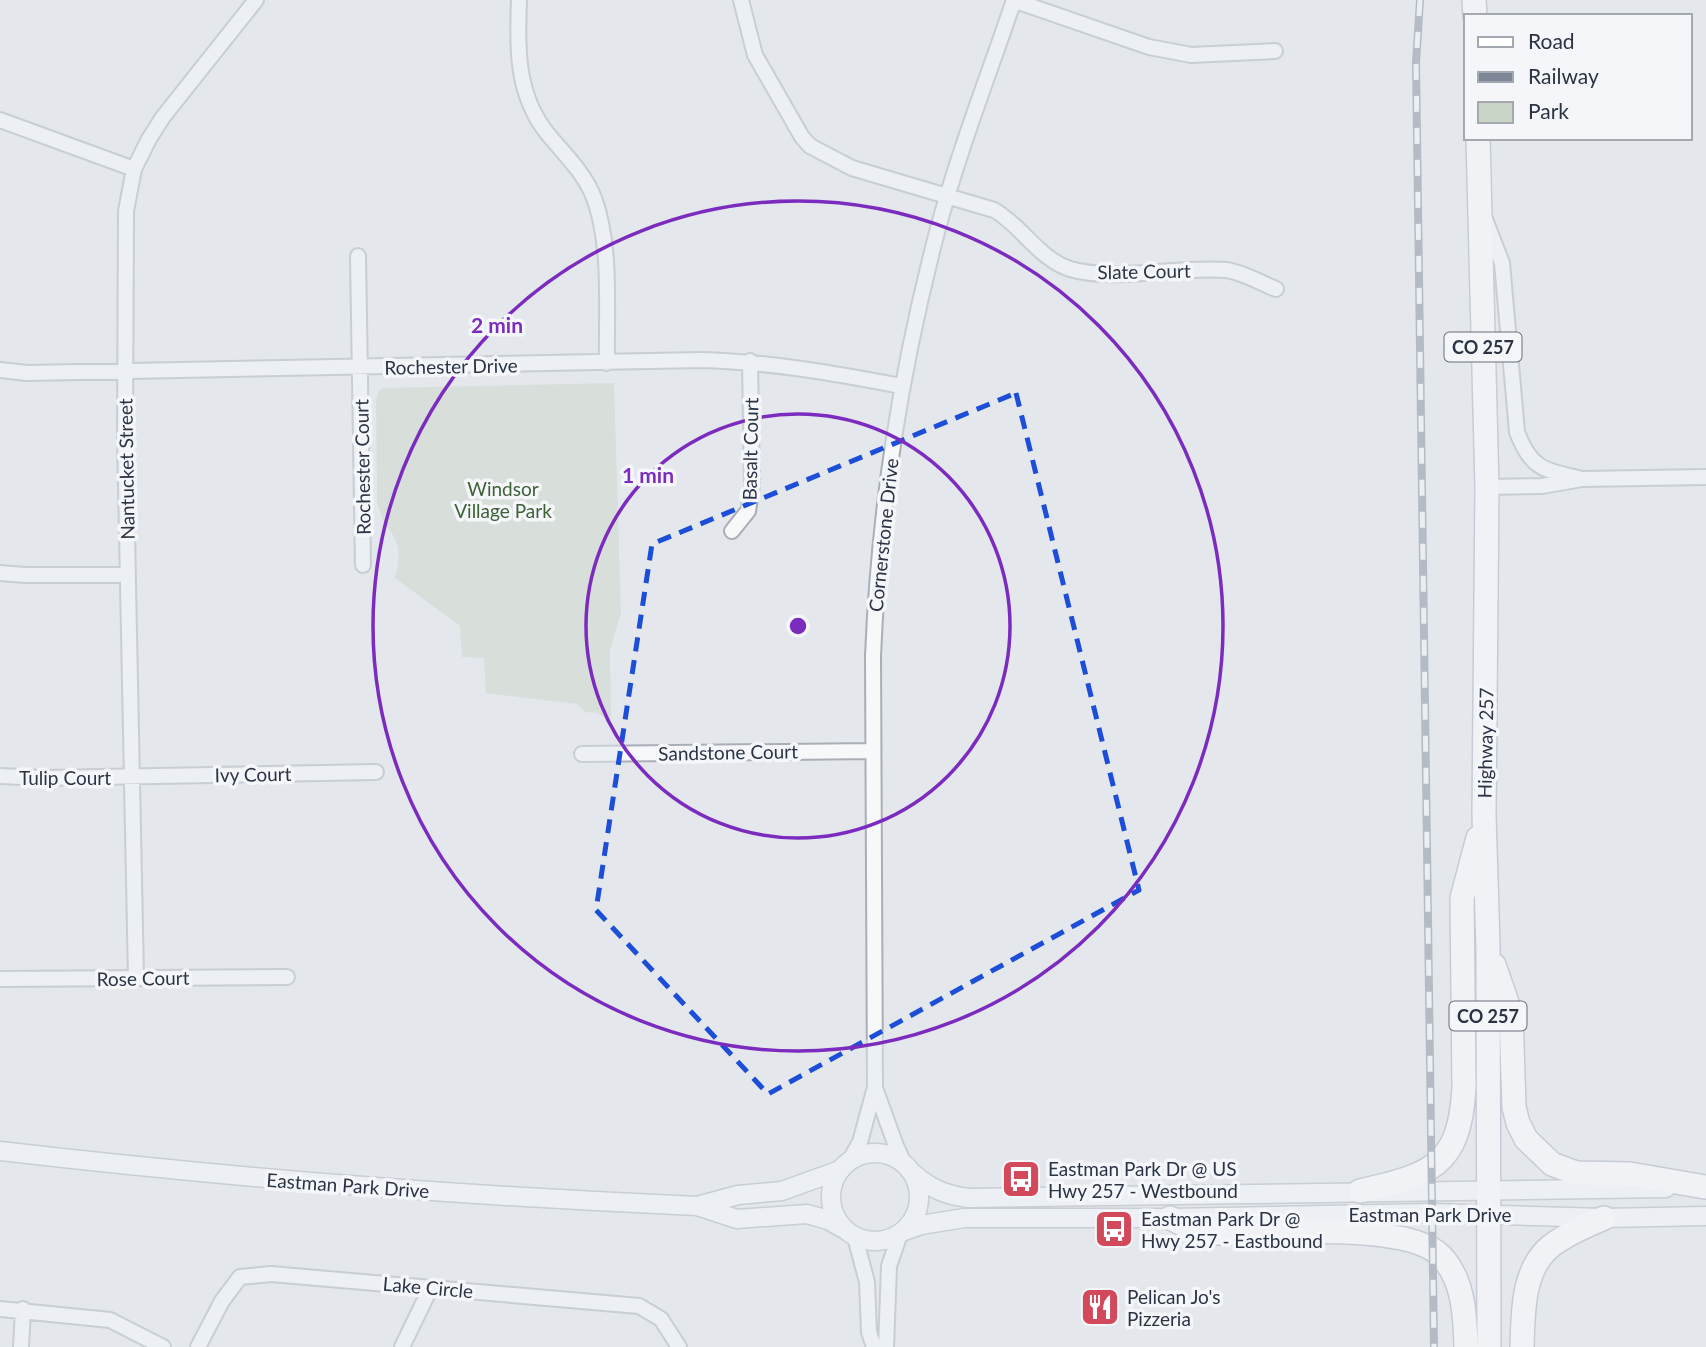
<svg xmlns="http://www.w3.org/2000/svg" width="1706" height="1347" font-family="Lato,sans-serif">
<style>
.green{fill:#c9d6c5}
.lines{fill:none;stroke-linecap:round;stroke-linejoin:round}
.minor-casing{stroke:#a9aeb7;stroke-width:18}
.tertiary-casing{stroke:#a9aeb7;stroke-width:21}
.primary-casing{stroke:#a3abb8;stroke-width:26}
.minor{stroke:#f7f8fa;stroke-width:14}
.tertiary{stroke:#f7f8fa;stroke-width:18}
.primary{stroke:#fff;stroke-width:23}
.rail-casing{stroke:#7d8696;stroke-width:8}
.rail{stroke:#f4f6f9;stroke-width:5;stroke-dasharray:16;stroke-linecap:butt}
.marked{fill:none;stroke:#1d4ed8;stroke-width:5;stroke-dasharray:14 9;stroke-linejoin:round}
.ring{fill:none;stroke:#7b2cbf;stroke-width:3.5}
.labels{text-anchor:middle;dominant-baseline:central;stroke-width:7;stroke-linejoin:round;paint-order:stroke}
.shield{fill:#f4f6f9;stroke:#676e7b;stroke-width:2}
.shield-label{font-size:18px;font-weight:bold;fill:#2b3445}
.street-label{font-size:19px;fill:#2b3445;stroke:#f4f6f9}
.park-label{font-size:19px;fill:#3f6138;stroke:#f4f6f9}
.poi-label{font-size:19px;fill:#2b3445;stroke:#f4f6f9;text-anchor:start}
.centre{fill:#7b2cbf;stroke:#f4f6f9;stroke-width:3.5}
.ring-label{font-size:21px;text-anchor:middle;font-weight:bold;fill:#7b2cbf;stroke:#f4f6f9;stroke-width:7;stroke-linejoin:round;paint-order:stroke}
</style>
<rect width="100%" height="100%" fill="#e4e7ec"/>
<path class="green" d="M 614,383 L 621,613 L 610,650 L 611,722 L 597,713 L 585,712 L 577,704 L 486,693 L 484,658 L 462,657 L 460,626 L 395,578 C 407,530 384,538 377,501 L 376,399 L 379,390 L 385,388 Z"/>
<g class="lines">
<g class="minor-casing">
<path id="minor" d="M 519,0 C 517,47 516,94 547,133 C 564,154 584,172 594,198 C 612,246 606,312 607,363
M 741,0 L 755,55 L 802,137 L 810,146 L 852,168 L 994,210 C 1021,225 1039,259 1070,269 C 1114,282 1179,266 1226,270 C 1242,272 1261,283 1276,289
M 1013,0 L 1149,47 L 1191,55 L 1275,51
M 0,120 L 134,169
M 1485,219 L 1502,263 L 1517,432 C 1531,470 1545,470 1582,479
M 358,256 L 363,565
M 0,370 L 27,373 L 701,360 C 770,362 833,373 901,386
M 1487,487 L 1542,486 L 1582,479 L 1706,477
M 732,531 L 748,511 L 752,486 L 750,361
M 0,573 L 25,575 L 128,575
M 582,754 L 873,751
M 0,776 L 43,778 L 376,772
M 0,979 L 287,977
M 136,979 L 125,435 L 126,211 L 134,169 L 149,139 L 163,117 L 256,0
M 875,1088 L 896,1146 L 904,1163
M 850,1160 L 860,1142 L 875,1087 L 873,656 C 879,509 900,374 937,232 C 958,153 988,77 1014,0
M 855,1237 L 867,1282 L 869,1332 L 874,1347
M 0,1309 L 110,1320 L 163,1347
M 21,1347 L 23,1309
M 198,1347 L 222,1301 L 240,1277 L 271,1274 L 639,1306 L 661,1319 L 679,1347
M 402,1347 L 431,1287
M 886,1347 L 889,1266 L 900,1234"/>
</g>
<g class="tertiary-casing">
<path id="tertiary" d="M 0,1151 C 232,1178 464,1196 697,1206 L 737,1219 L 807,1214 L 828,1220 L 844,1229
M831 1197a44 44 0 1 1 88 0a44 44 0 1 1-88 0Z
M 914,1174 C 931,1189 946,1195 968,1198 L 1666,1188
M 697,1206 L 738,1195 L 782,1191 L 840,1170
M 904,1231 L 921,1225 L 964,1218 L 1170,1218 L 1432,1213 L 1604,1218 L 1706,1216"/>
</g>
<g class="primary-casing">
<path id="primary" d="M 1474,0 L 1475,16
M 1478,138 L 1487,487 L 1484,815 L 1488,946 L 1489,1347
M 1494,965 L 1511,1014 L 1514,1107 L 1518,1123 L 1526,1139 L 1552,1164 L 1576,1173 L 1630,1174 L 1705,1187
M 1360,1191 C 1430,1175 1460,1167 1464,1087 L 1462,898 L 1478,838
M 1170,1218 C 1181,1223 1194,1231 1205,1233 C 1217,1234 1231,1232 1243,1232 C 1287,1232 1411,1224 1441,1256 C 1464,1280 1465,1316 1466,1347
M 1522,1347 C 1523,1314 1522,1269 1551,1246 C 1566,1234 1586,1226 1604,1218"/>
</g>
<use href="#minor" class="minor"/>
<use href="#tertiary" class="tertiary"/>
<use href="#primary" class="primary"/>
<g class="rail-casing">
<path id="rail" d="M 1420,0 L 1416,63 L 1434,1347"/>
</g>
<use href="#rail" class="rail"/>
</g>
<path d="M0 0H1706V1347H0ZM 1016,393 L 1139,890 L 768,1094 L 596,910 L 652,544 Z" fill="#e4e7ec" fill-opacity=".55" fill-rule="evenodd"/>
<path class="marked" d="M 1016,393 L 1139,890 L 768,1094 L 596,910 L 652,544 Z"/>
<g class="ring">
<circle cx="798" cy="626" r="212"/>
<circle cx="798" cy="626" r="425"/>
</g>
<defs>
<g id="bus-square" transform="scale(2.0125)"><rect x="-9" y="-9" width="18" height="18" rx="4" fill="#d1495b" stroke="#f4f6f9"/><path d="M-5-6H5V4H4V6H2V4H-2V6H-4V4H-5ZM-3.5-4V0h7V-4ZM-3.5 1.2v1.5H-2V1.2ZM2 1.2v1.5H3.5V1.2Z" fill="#fff"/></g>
<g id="restaurant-square" transform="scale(2.0125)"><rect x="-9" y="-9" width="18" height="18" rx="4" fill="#d1495b" stroke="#f4f6f9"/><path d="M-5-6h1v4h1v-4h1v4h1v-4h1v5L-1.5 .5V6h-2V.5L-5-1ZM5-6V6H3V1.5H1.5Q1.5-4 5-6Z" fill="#fff"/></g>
</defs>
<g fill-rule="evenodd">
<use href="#bus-square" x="1021" y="1179"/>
<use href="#bus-square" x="1114" y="1229"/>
<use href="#restaurant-square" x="1100" y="1307"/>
</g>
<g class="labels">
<g class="shield">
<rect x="1444.5" y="332.5" width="77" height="29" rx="5"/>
<rect x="1449.5" y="1001.5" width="77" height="29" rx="5"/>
</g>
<g class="shield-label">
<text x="1483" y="347">CO 257</text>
<text x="1488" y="1016">CO 257</text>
</g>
<g class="street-label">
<text transform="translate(1144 271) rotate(-1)">Slate Court</text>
<text transform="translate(451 366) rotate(-1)">Rochester Drive</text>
<text transform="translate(750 449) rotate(-89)">Basalt Court</text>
<text transform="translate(362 467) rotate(-91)">Rochester Court</text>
<text transform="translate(126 469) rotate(-91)">Nantucket Street</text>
<text transform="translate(883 535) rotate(-84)">Cornerstone Drive</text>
<text transform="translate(1485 743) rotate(-89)">Highway 257</text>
<text transform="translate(728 752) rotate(-1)">Sandstone Court</text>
<text transform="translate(253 774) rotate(-1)">Ivy Court</text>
<text x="65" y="777">Tulip Court</text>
<text transform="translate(143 978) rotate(-1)">Rose Court</text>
<text transform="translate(348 1185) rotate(4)">Eastman Park Drive</text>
<text x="1430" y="1214">Eastman Park Drive</text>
<text transform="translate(428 1287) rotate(5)">Lake Circle</text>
</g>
<g class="park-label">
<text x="503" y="488">Windsor<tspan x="503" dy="22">Village Park</tspan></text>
</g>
<g class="poi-label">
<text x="1048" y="1168">Eastman Park Dr @ US<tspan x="1048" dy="22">Hwy 257 - Westbound</tspan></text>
<text x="1141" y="1218">Eastman Park Dr @<tspan x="1141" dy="22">Hwy 257 - Eastbound</tspan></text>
<text x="1127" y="1296">Pelican Jo's<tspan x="1127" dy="22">Pizzeria</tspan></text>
</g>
</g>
<circle cx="798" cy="626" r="10" class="centre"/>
<g class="ring-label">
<text x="497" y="333">2 min</text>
<text x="648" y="483">1 min</text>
</g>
<rect x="1464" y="14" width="228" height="126" fill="#f4f6f9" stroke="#a4a8b1" stroke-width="2"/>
<rect x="1478" y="37" width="35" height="10" fill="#ffffff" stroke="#a4a8b1" stroke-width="2"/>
<text x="1528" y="49" font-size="21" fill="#2b3445">Road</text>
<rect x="1478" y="72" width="35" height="10" fill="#7d8696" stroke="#a4a8b1" stroke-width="2"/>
<text x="1528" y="84" font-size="21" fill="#2b3445">Railway</text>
<rect x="1478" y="102" width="35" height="21" fill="#c9d6c5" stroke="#a4a8b1" stroke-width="2"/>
<text x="1528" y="119" font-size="21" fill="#2b3445">Park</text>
</svg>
